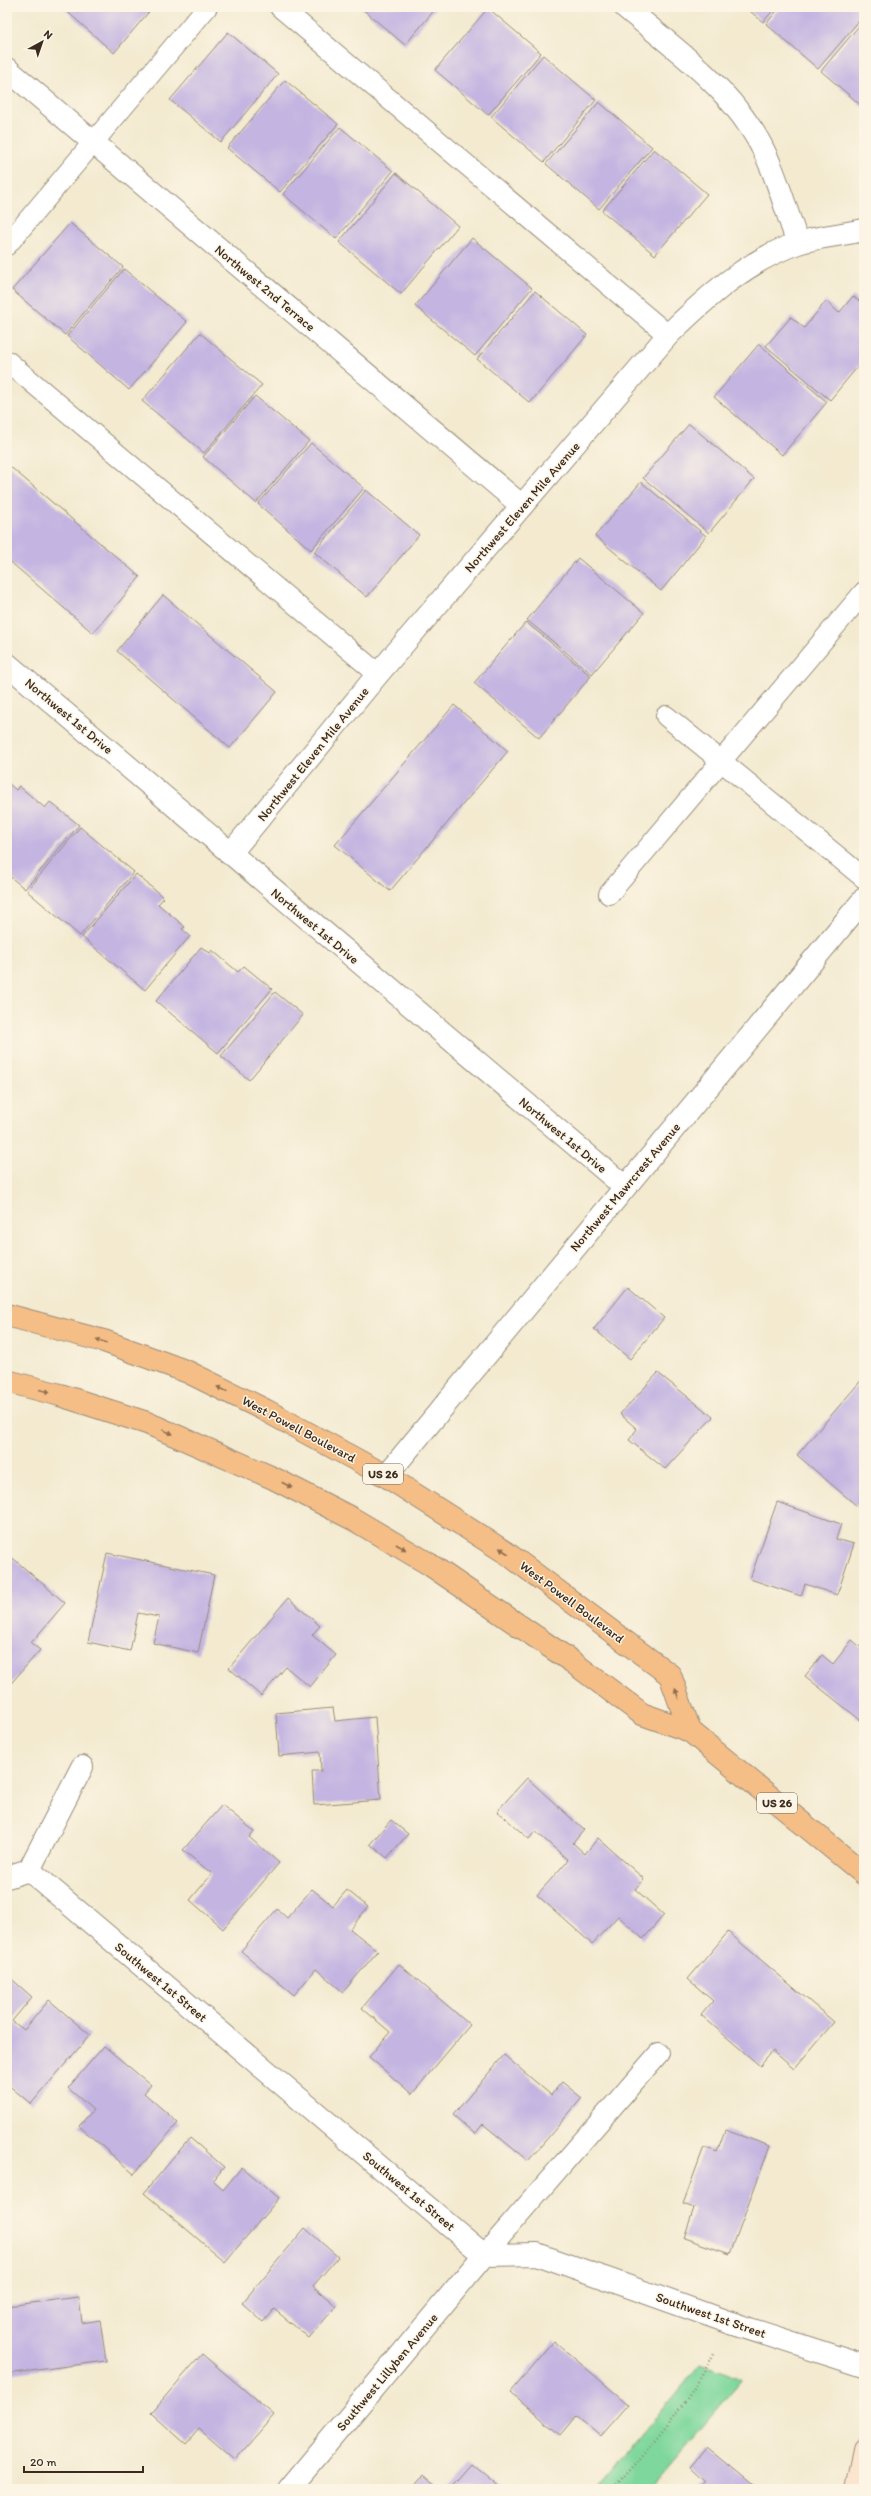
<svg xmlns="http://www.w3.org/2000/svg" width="871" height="2496" font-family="Itim,sans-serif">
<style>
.green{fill:#7ed79c;stroke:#5c805d}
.building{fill:#c3b4e1}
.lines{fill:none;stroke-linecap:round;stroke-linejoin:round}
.lane-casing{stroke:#978a77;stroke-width:22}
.street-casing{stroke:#978a77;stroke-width:24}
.secondary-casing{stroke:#978a77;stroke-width:24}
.primary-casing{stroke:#978a77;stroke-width:24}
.path{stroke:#978a77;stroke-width:2.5;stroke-dasharray:1 3;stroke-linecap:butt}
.lane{stroke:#fff;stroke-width:20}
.street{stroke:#fff;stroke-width:22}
.secondary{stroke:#fbe5cf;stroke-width:22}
.primary{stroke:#f6be87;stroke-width:22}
.oneway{fill:#8f6d4d}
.labels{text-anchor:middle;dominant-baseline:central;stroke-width:3;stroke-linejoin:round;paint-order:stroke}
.shield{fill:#fcf5e5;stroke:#75675a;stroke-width:1}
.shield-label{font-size:12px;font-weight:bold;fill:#3b2a1e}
.street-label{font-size:13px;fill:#3b2a1e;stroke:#fcf5e5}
</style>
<rect width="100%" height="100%" fill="#fcf5e5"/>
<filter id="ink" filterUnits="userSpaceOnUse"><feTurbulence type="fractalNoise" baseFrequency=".025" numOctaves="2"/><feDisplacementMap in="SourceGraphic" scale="8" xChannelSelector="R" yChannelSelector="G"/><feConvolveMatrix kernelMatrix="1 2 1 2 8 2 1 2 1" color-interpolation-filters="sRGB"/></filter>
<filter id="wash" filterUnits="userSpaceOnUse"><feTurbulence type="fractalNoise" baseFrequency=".012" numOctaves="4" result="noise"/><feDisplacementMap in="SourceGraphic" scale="16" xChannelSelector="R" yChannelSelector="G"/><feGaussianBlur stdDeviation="0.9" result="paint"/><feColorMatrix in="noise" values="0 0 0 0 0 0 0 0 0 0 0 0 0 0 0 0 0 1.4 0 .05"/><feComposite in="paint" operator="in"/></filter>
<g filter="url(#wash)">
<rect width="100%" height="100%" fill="#f3ead0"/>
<path class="green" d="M 701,2364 L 743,2379 L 649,2489 L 596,2489 Z"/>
<g id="blocks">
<path class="building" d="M 62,7 L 153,7 L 114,53 Z
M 360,7 L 437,7 L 405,45 Z
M 745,7 L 776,7 L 763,22 Z
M 780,7 L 864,7 L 864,15 L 818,69 L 766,24 Z
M 488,8 L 541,53 L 488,115 L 435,70 Z
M 864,20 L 864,108 L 821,71 Z
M 228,32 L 278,74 L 221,142 L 170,100 Z
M 543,55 L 596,100 L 544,162 L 491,117 Z
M 285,80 L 338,124 L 280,192 L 227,148 Z
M 599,102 L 652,147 L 599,209 L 546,164 Z
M 340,127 L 393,171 L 336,239 L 283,194 Z
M 654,149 L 707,194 L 655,255 L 602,211 Z
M 396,173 L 458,226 L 401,294 L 339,242 Z
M 70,223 L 123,267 L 65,335 L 12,290 Z
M 472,238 L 532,288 L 475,356 L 415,306 Z
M 124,269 L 187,322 L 129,390 L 67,336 Z
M 535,291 L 587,335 L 530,403 L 477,359 Z
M 853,296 L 864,305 L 864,359 L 830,400 L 766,346 L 791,317 L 804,328 L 826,301 L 839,313 Z
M 200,333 L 262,385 L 204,453 L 142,401 Z
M 759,344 L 827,402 L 782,455 L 714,397 Z
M 255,396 L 309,441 L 256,503 L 203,457 Z
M 689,424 L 754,479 L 709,533 L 643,478 Z
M 311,443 L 364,488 L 311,550 L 258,504 Z
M 7,464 L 140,577 L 93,633 L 7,559 Z
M 641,482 L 706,536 L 661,591 L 595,536 Z
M 366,490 L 419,535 L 367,597 L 314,552 Z
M 578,558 L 644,613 L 592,674 L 527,620 Z
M 163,595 L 277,692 L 230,748 L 117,651 Z
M 526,622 L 591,676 L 539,738 L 474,683 Z
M 454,705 L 508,751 L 390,891 L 335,845 Z
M 8,783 L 16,790 L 19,786 L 45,808 L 50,802 L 79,825 L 25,889 L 7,874 Z
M 80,827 L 134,872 L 80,936 L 27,891 Z
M 136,874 L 164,898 L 158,904 L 185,927 L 182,929 L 190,936 L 145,990 L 82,937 Z
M 201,947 L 210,953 L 212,950 L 238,972 L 244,966 L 272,989 L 218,1053 L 156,1001 Z
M 275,992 L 303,1015 L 249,1080 L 221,1056 Z
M 628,1287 L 664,1318 L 630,1359 L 594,1329 Z
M 658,1373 L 713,1417 L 665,1469 L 629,1440 L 637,1429 L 620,1414 Z
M 864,1377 L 864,1512 L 797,1455 Z
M 777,1502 L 841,1524 L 836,1539 L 854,1544 L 837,1595 L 805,1584 L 801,1596 L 750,1579 Z
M 107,1553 L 214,1575 L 198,1653 L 153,1643 L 159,1617 L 138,1613 L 130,1651 L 88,1642 Z
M 8,1554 L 65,1603 L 31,1643 L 40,1650 L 7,1688 Z
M 288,1598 L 320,1626 L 312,1635 L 336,1655 L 310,1687 L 286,1667 L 261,1696 L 229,1668 Z
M 852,1640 L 864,1650 L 864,1723 L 805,1676 L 822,1655 L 833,1664 Z
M 333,1708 L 335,1721 L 375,1717 L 381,1800 L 314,1805 L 312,1771 L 321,1771 L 320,1752 L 279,1756 L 276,1713 Z
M 527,1778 L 584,1830 L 573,1843 L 585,1854 L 598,1838 L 644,1879 L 635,1889 L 664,1915 L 643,1939 L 618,1916 L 592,1944 L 537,1895 L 568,1860 L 535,1831 L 529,1839 L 497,1811 Z
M 222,1805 L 254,1831 L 249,1837 L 279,1863 L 223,1929 L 190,1900 L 212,1874 L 183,1850 Z
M 391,1820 L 408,1834 L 387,1858 L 370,1844 Z
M 312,1889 L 333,1906 L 347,1890 L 368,1907 L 350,1929 L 378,1951 L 343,1992 L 316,1969 L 294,1995 L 241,1951 L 277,1909 L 287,1918 Z
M 728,1932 L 834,2022 L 794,2069 L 773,2051 L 760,2066 L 701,2015 L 713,2001 L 688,1979 Z
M 399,1964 L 470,2025 L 412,2094 L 369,2057 L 390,2032 L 362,2008 Z
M 7,1975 L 32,1997 L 12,2021 L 24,2030 L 49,2000 L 90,2035 L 31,2104 L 7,2084 Z
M 104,2046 L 151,2085 L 144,2093 L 178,2123 L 134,2174 L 79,2126 L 93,2110 L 68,2088 Z
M 504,2055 L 551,2095 L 562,2082 L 582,2098 L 528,2161 L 483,2124 L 475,2134 L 453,2115 Z
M 725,2130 L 770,2146 L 730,2254 L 684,2238 L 694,2208 L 683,2204 L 704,2147 L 717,2152 Z
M 190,2138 L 224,2167 L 213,2181 L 223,2190 L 242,2167 L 279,2198 L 225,2262 L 144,2193 Z
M 305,2228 L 338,2257 L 313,2286 L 336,2306 L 309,2338 L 274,2309 L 263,2322 L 242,2303 Z
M 79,2297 L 82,2323 L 100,2320 L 106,2361 L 7,2374 L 7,2306 Z
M 554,2341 L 628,2404 L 600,2436 L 576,2416 L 560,2435 L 511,2392 Z
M 202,2354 L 274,2415 L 235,2460 L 199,2429 L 186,2444 L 151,2413 Z
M 707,2447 L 758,2489 L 698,2489 L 705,2481 L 690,2467 Z
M 471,2464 L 501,2489 L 449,2489 Z
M 423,2475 L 439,2489 L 411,2489 Z"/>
</g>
</g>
<g filter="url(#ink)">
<use href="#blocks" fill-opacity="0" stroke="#978a77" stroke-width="1"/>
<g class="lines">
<g class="lane-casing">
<path id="lane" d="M 280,7 L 668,335
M 7,245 L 207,7
M 7,361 L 378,674
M 666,716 L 864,878
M 609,894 L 864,592
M 484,2255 L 659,2053"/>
</g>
<g class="street-casing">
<path id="street" d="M 625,7 C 670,45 720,80 752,130 C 774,163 784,206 798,243
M 7,69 L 522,506
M 7,664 L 625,1187
M 230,854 L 378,674 L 668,335 C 706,298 746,261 798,243 C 818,236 843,235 864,230
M 386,1476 L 864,899
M 29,1870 L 484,2255 L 537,2254 L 728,2322 L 864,2366
M 7,1877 L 29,1870 L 82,1767
M 289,2489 L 484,2255"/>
</g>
<g class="secondary-casing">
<path id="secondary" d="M 856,2489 L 864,2449"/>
</g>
<g class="primary-casing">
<path id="primary" d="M 7,1315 L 104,1341 L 188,1372 L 265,1410 L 386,1476 L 508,1554 L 670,1675 L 690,1731
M 7,1381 L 60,1395 L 147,1423 L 273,1478 L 353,1519 L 429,1564 L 571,1661 L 642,1714 L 690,1731 L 864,1874"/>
</g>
<path class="path" d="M 614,2489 C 651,2445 690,2403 715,2351"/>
<use href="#lane" class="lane"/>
<use href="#street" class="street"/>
<use href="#secondary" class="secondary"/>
<use href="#primary" class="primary"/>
</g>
<defs><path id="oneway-solid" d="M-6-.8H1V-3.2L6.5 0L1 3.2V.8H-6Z"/></defs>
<g class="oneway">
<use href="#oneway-solid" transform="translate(101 1341) rotate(-162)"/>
<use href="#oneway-solid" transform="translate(222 1389) rotate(-154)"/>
<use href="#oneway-solid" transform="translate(45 1391) rotate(14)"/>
<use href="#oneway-solid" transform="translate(168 1432) rotate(23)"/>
<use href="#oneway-solid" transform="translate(287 1485) rotate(27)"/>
<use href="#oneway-solid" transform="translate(401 1547) rotate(30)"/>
<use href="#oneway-solid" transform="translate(504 1551) rotate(-147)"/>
<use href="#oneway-solid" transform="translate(677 1694) rotate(-109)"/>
</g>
</g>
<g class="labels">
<g class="shield">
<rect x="363" y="1464" width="40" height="20" rx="3"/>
<rect x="757" y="1793" width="40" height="20" rx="3"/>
</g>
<g class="shield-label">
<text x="383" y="1474">US 26</text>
<text x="777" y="1803">US 26</text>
</g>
<g class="street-label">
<text transform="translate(265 288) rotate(40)">Northwest 2nd Terrace</text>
<text transform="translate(522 507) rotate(-49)">Northwest Eleven Mile Avenue</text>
<text transform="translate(69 716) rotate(40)">Northwest 1st Drive</text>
<text transform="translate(313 754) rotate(-51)">Northwest Eleven Mile Avenue</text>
<text transform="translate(315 926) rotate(40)">Northwest 1st Drive</text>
<text transform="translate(563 1135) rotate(40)">Northwest 1st Drive</text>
<text transform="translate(625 1187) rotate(-50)">Northwest Mawrcrest Avenue</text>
<text transform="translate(299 1429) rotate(28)">West Powell Boulevard</text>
<text transform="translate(572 1602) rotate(37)">West Powell Boulevard</text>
<text transform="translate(161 1982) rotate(40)">Southwest 1st Street</text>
<text transform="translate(409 2191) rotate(40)">Southwest 1st Street</text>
<text transform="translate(711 2315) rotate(19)">Southwest 1st Street</text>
<text transform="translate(387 2372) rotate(-50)">Southwest Lillyben Avenue</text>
</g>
</g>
<rect width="871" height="2496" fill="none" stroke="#fcf5e5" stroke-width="24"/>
<g transform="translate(42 42) rotate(40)" stroke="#fcf5e5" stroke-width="3" paint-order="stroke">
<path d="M0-3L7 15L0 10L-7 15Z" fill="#3b2a1e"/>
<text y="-6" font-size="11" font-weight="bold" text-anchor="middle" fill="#3b2a1e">N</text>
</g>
<path d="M24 2466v6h119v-6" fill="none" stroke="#3b2a1e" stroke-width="2"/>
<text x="30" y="2466" font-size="12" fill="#3b2a1e" stroke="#fcf5e5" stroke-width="3" paint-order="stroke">20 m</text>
</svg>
